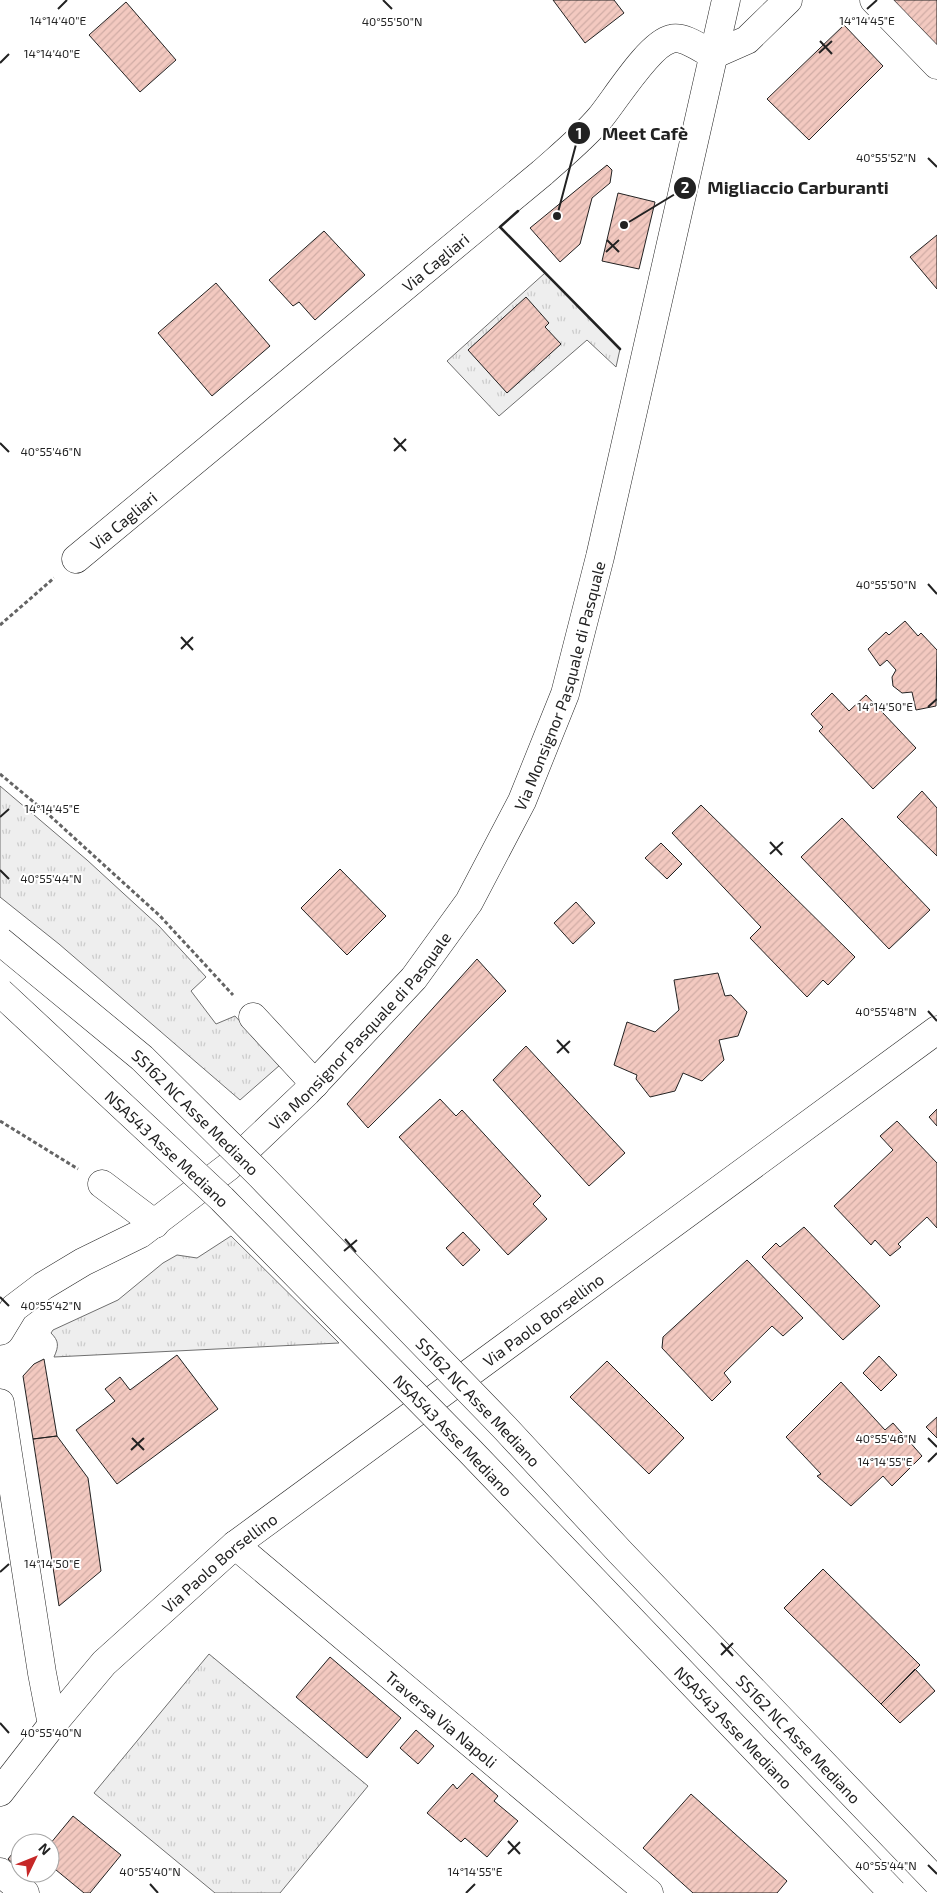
<svg xmlns="http://www.w3.org/2000/svg" width="937" height="1893" font-family="'Exo 2',sans-serif">
<style>
.grass{fill:url(#grass-tufts);stroke:#6f6f6f}
.building{fill:url(#building-hatch);stroke:#222}
.lines{fill:none;stroke-linecap:round;stroke-linejoin:round}
.minor-casing{stroke:#222;stroke-width:29}
.major-casing{stroke:#222;stroke-width:29}
.path{stroke:#646464;stroke-width:3;stroke-dasharray:4 2.5;stroke-linecap:butt}
.minor{stroke:#fff;stroke-width:28}
.major{stroke:#fff;stroke-width:28}
.highway-bridge-casing{stroke:#222;stroke-width:29;stroke-linecap:butt}
.highway-bridge{stroke:#fff;stroke-width:28}
.wall{stroke:#222;stroke-width:2.5}
.ticks{fill:none;stroke:#222;stroke-width:2}
.labels{text-anchor:middle;dominant-baseline:central;stroke-width:4;stroke-linejoin:round;paint-order:stroke}
.street-label{font-size:16px;fill:#222;stroke:#fff}
.ticks-label{font-size:12px;text-anchor:middle;fill:#222;stroke:#fff;stroke-width:4;stroke-linejoin:round;paint-order:stroke}
.leader{fill:none;stroke:#222;stroke-width:2}
.callout-dot{fill:#222;stroke:#fff;stroke-width:2}
.mark-label{font-size:15px;text-anchor:middle;font-weight:bold;fill:#fff}
.callout-label{font-size:18px;text-anchor:middle;font-weight:bold;fill:#222;stroke:#fff;stroke-width:4;stroke-linejoin:round;paint-order:stroke}
</style>
<defs>
<pattern id="grass-tufts" width="24" height="20" patternUnits="userSpaceOnUse" patternTransform="scale(1.25)"><rect width="24" height="20" fill="#eee"/><path d="M3 7l-1-3M5 7V3M7 7l1-3M15 17l-1-3M17 17v-4M19 17l1-3" fill="none" stroke="#ccc"/></pattern>
<pattern id="building-hatch" width="6" height="6" patternUnits="userSpaceOnUse" patternTransform="scale(1.25)"><rect width="6" height="6" fill="#f3c9c0"/><path d="M-1 1l2-2M0 6l6-6M5 7l2-2" fill="none" stroke="#d0aca5"/></pattern>
</defs>
<rect width="100%" height="100%" fill="#fff"/>
<path class="grass" d="M 545,273 L 620,349 L 616,367 L 587,340 L 499,416 L 447,361 Z
M 0,786 L 87,860 L 159,926 L 206,977 L 191,991 L 216,1024 L 235,1016 L 280,1065 L 240,1100 L 59,944 L 0,897 Z
M 231,1236 L 339,1343 L 54,1357 C 59,1346 59,1341 51,1333 L 53,1330 L 118,1300 L 163,1263 L 177,1255 L 197,1258 Z
M 209,1654 L 368,1786 L 280,1893 L 215,1893 L 94,1793 Z"/>
<path class="building" d="M 553,0 L 614,0 L 624,13 L 585,43 Z
M 888,0 L 937,0 L 937,50 Z
M 126,2 L 176,60 L 140,92 L 89,35 Z
M 844,25 L 883,66 L 809,140 L 767,99 Z
M 607,165 L 612,170 L 610,183 L 592,198 L 580,244 L 560,262 L 530,228 Z
M 618,193 L 655,202 L 639,269 L 602,261 Z
M 324,231 L 365,275 L 315,320 L 299,302 L 293,306 L 269,280 Z
M 937,235 L 937,289 L 910,257 Z
M 216,283 L 270,346 L 212,396 L 158,333 Z
M 526,297 L 549,323 L 545,327 L 561,344 L 507,393 L 468,350 Z
M 905,621 L 918,636 L 921,633 L 937,650 L 936,706 L 916,710 L 912,692 L 902,693 L 893,686 L 892,677 L 896,670 L 887,660 L 880,666 L 868,649 L 886,632 L 889,635 Z
M 832,693 L 849,711 L 866,695 L 916,748 L 873,789 L 819,731 L 823,727 L 811,714 Z
M 922,791 L 937,808 L 937,856 L 897,817 Z
M 701,805 L 855,957 L 828,985 L 823,980 L 807,997 L 750,938 L 761,927 L 672,833 Z
M 842,818 L 930,910 L 889,949 L 801,857 Z
M 661,843 L 682,864 L 667,879 L 645,858 Z
M 340,869 L 386,916 L 347,955 L 301,908 Z
M 576,902 L 595,923 L 573,944 L 554,923 Z
M 477,959 L 506,991 L 368,1128 L 347,1104 Z
M 718,973 L 725,996 L 731,995 L 747,1012 L 738,1036 L 719,1040 L 724,1060 L 702,1081 L 683,1073 L 675,1091 L 650,1097 L 636,1079 L 637,1075 L 614,1065 L 627,1022 L 655,1032 L 679,1010 L 674,980 Z
M 526,1046 L 625,1153 L 589,1186 L 493,1080 Z
M 440,1099 L 456,1116 L 462,1110 L 541,1196 L 533,1204 L 547,1219 L 508,1255 L 399,1137 Z
M 937,1109 L 937,1126 L 929,1117 Z
M 897,1121 L 937,1163 L 937,1228 L 927,1217 L 898,1244 L 901,1247 L 890,1256 L 875,1240 L 871,1245 L 834,1206 L 893,1150 L 880,1136 Z
M 804,1227 L 880,1306 L 843,1340 L 762,1257 L 776,1243 L 780,1247 Z
M 463,1232 L 480,1250 L 463,1266 L 446,1248 Z
M 747,1260 L 803,1318 L 783,1336 L 772,1326 L 724,1373 L 731,1382 L 712,1401 L 662,1348 L 663,1337 Z
M 177,1355 L 218,1409 L 117,1484 L 76,1430 L 115,1401 L 105,1389 L 120,1377 L 130,1390 Z
M 879,1356 L 897,1375 L 881,1391 L 863,1373 Z
M 44,1359 L 57,1436 L 33,1439 L 23,1376 L 34,1364 Z
M 607,1361 L 684,1438 L 649,1474 L 570,1397 Z
M 841,1382 L 885,1430 L 893,1423 L 922,1456 L 892,1486 L 883,1476 L 851,1506 L 817,1476 L 821,1474 L 786,1437 Z
M 937,1417 L 937,1438 L 926,1427 Z
M 57,1436 L 88,1478 L 101,1571 L 59,1606 L 33,1439 Z
M 823,1569 L 920,1665 L 881,1704 L 784,1608 Z
M 330,1657 L 401,1718 L 367,1758 L 296,1697 Z
M 915,1669 L 935,1691 L 900,1723 L 881,1704 Z
M 416,1730 L 434,1746 L 418,1764 L 400,1748 Z
M 472,1773 L 498,1796 L 494,1801 L 518,1821 L 487,1857 L 465,1838 L 461,1842 L 427,1813 L 453,1784 L 457,1789 Z
M 691,1794 L 787,1881 L 777,1893 L 693,1893 L 643,1848 Z
M 73,1816 L 121,1855 L 90,1893 L 84,1893 L 50,1865 L 50,1844 Z
M 20,1844 L 20,1869 L 8,1859 Z"/>
<g class="lines">
<g class="minor-casing">
<g id="minor">
<path d="M 874,0 L 937,65"/>
<path id="s1" d="M 76,559 L 542,173 C 562,155 583,138 600,118 C 615,100 649,44 671,39 C 683,35 702,49 713,55 L 747,40 L 788,0"/>
<path d="M 253,1017 L 315,1084"/>
<path d="M 102,1184 L 155,1224"/>
<path id="s2" d="M 235,1545 L 649,1893"/>
<path id="s3" d="M 52,1725 L 104,1663 L 235,1545 L 937,1030"/>
<path d="M 0,1872 L 25,1893"/>
</g>
</g>
<g class="major-casing">
<g id="major">
<path id="s4" d="M 0,1331 L 14,1308 L 43,1286 L 83,1262 L 140,1234 L 228,1167 L 307,1092 L 414,978 L 469,902 L 522,801 L 565,694 L 600,557 L 726,0"/>
<path d="M 0,1403 L 42,1673 L 52,1725 L 0,1792"/>
</g>
</g>
<path class="path" d="M 0,625 L 54,578
M 0,774 L 48,814 L 160,916 L 233,995
M 0,1121 L 78,1169"/>
<use href="#minor" class="minor"/>
<use href="#major" class="major"/>
<g class="highway-bridge-casing">
<g id="highway-bridge">
<path id="s5" d="M 0,941 L 142,1058 L 259,1174 L 505,1428 L 620,1552 L 937,1882"/>
<path id="s6" d="M 0,992 L 222,1199 L 469,1450 L 893,1893"/>
</g>
</g>
<use href="#highway-bridge" class="highway-bridge"/>
<path class="wall" d="M 518,211 L 500,227 L 620,349"/>
</g>
<path class="ticks" d="M 383,0 L 392,9M 58,9 L 67,0M 867,9 L 877,0M 820,41 L 832,54M 819,53 L 832,41M 0,63 L 9,54M 928,158 L 937,167M 607,240 L 619,252M 606,252 L 619,240M 394,438 L 406,451M 0,443 L 9,452M 394,451 L 406,439M 928,584 L 937,594M 181,637 L 193,650M 181,649 L 193,637M 928,707 L 937,699M 0,817 L 9,809M 770,842 L 782,855M 770,854 L 783,842M 0,870 L 9,879M 928,1011 L 937,1021M 557,1040 L 569,1053M 557,1053 L 570,1041M 345,1239 L 356,1252M 344,1251 L 357,1240M 0,1297 L 9,1306M 132,1438 L 144,1450M 928,1438 L 937,1447M 131,1450 L 144,1438M 928,1462 L 937,1453M 0,1572 L 9,1564M 721,1643 L 733,1656M 721,1655 L 733,1643M 0,1723 L 9,1733M 508,1841 L 520,1854M 508,1854 L 520,1842M 928,1865 L 937,1874M 150,1884 L 158,1893M 466,1893 L 475,1884"/>
<g class="labels">
<g class="street-label">
<text stroke="none"><textPath href="#s1" startOffset="466">Via Cagliari</textPath></text>
<text stroke="none"><textPath href="#s1" startOffset="61">Via Cagliari</textPath></text>
<text stroke="none"><textPath href="#s4" startOffset="879">Via Monsignor Pasquale di Pasquale</textPath></text>
<text stroke="none"><textPath href="#s4" startOffset="474">Via Monsignor Pasquale di Pasquale</textPath></text>
<text stroke="none"><textPath href="#s5" startOffset="260">SS162 NC Asse Mediano</textPath></text>
<text stroke="none"><textPath href="#s6" startOffset="229">NSA543 Asse Mediano</textPath></text>
<text stroke="none"><textPath href="#s3" startOffset="639">Via Paolo Borsellino</textPath></text>
<text stroke="none"><textPath href="#s5" startOffset="665">SS162 NC Asse Mediano</textPath></text>
<text stroke="none"><textPath href="#s6" startOffset="634">NSA543 Asse Mediano</textPath></text>
<text stroke="none"><textPath href="#s3" startOffset="234">Via Paolo Borsellino</textPath></text>
<text stroke="none"><textPath href="#s2" startOffset="270">Traversa Via Napoli</textPath></text>
<text stroke="none"><textPath href="#s6" startOffset="1039">NSA543 Asse Mediano</textPath></text>
<text stroke="none"><textPath href="#s5" startOffset="1130">SS162 NC Asse Mediano</textPath></text>
</g>
</g>
<g class="ticks-label">
<text x="58" y="25">14°14'40"E</text>
<text x="867" y="25">14°14'45"E</text>
<text x="392" y="26">40°55'50"N</text>
<text x="52" y="58">14°14'40"E</text>
<text x="886" y="162">40°55'52"N</text>
<text x="51" y="456">40°55'46"N</text>
<text x="886" y="589">40°55'50"N</text>
<text x="885" y="711">14°14'50"E</text>
<text x="52" y="813">14°14'45"E</text>
<text x="51" y="883">40°55'44"N</text>
<text x="886" y="1016">40°55'48"N</text>
<text x="51" y="1310">40°55'42"N</text>
<text x="886" y="1443">40°55'46"N</text>
<text x="885" y="1466">14°14'55"E</text>
<text x="52" y="1568">14°14'50"E</text>
<text x="51" y="1737">40°55'40"N</text>
<text x="886" y="1870">40°55'44"N</text>
<text x="150" y="1876">40°55'40"N</text>
<text x="475" y="1876">14°14'55"E</text>
</g>
<path class="leader" d="M557 216L579 133M624 225L685 188"/>
<g class="callout-dot">
<circle cx="557" cy="216" r="5"/>
<circle cx="624" cy="225" r="5"/>
<circle cx="579" cy="133" r="12"/>
<circle cx="685" cy="188" r="12"/>
</g>
<g class="mark-label">
<text x="579" y="139">1</text>
<text x="685" y="193">2</text>
</g>
<g class="callout-label">
<text x="645" y="140">Meet Cafè</text>
<text x="798" y="194">Migliaccio Carburanti</text>
</g>
<g transform="translate(35 1858) rotate(47)"><circle r="24" fill="#ffffff" stroke="#a7a7a7"/>
<path d="M0-4L9 19L0 12L-9 19Z" fill="#c62828"/>
<text y="-8" font-size="14" font-weight="bold" text-anchor="middle" fill="#222222">N</text>
</g>
</svg>
